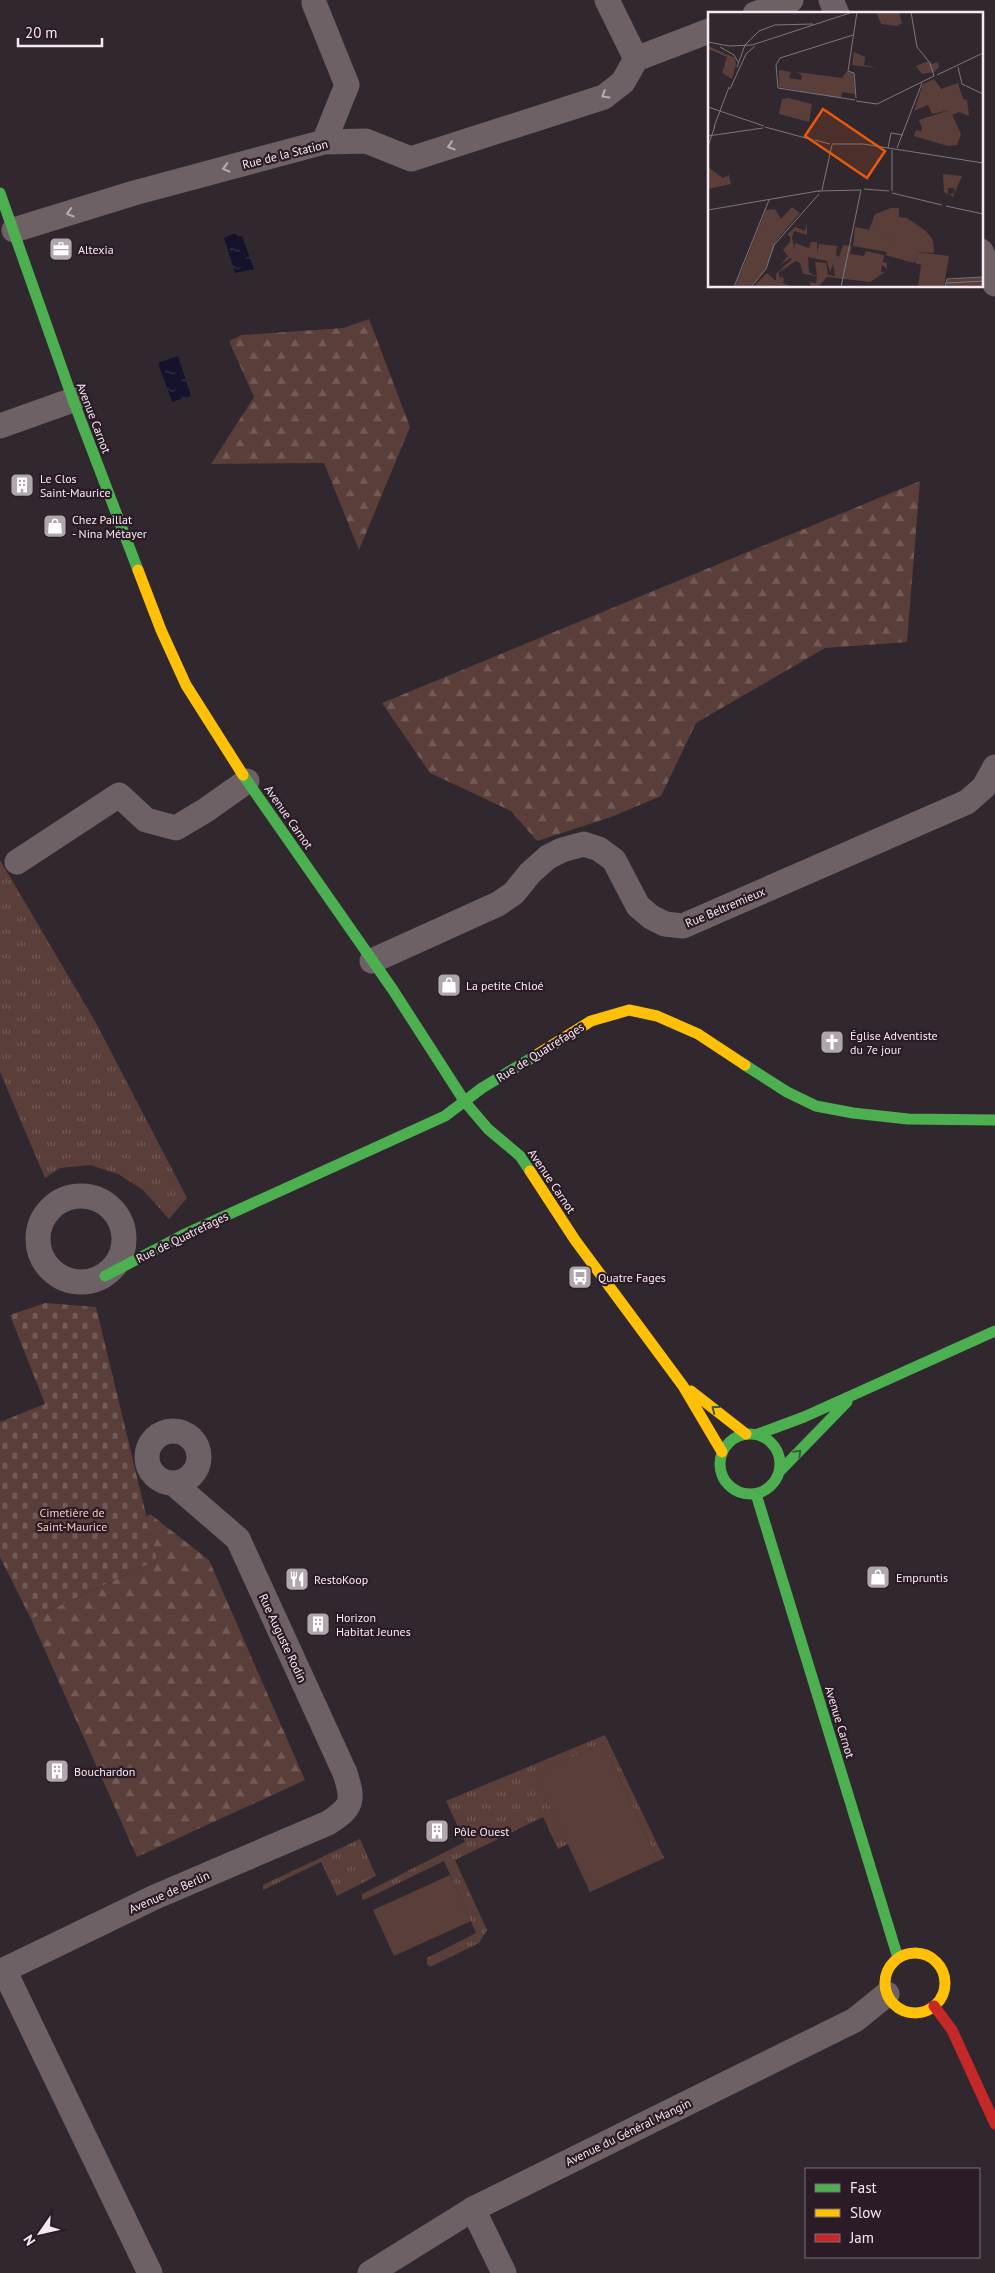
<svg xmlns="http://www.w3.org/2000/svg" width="995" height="2273" font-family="'PT Sans',sans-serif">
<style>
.grass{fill:url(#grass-tufts)}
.forest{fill:url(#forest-firs)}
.cemetery{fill:url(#cemetery-stones)}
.pitch{fill:#5a3e39}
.water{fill:url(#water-ripples)}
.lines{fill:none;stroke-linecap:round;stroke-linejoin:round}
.street{stroke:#6e6165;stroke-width:25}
.fast{stroke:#4caf50;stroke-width:11}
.slow{stroke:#ffc107;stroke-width:11}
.jam{stroke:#c62828;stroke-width:11}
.oneway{stroke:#b8acb2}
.oneway2{stroke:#3a5e39}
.labels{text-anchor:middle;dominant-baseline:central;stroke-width:4.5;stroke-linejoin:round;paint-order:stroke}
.street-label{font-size:12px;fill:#f5eaf1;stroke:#2b1b26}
.poi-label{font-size:12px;fill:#f5eaf1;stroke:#2b1b26;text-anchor:start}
.park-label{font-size:12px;fill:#fec7ba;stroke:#2b1b26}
.inset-road{fill:none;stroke:#7f767d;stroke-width:1}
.view{fill:#e8590c;fill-opacity:0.15;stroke:#e8590c;stroke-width:2.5}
.inset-edge{fill:none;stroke:#f5eaf1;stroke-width:2.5}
</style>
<defs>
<pattern id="grass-tufts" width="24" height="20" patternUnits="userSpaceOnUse" patternTransform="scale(1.25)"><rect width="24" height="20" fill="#5a3e39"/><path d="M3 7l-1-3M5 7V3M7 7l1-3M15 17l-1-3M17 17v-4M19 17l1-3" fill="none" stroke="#725a56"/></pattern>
<pattern id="forest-firs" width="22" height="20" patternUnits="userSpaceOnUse" patternTransform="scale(1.25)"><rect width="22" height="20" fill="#5a3e39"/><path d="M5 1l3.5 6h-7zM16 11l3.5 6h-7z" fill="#725a56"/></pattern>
<pattern id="cemetery-stones" width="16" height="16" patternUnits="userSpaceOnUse" patternTransform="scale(1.25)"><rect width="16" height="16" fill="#5a3e39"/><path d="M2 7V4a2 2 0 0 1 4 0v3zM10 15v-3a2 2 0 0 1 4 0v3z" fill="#725a56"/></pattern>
<pattern id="water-ripples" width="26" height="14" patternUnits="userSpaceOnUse" patternTransform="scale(1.25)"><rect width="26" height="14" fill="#15132c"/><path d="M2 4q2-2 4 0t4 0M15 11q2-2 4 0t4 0" fill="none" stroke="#38364b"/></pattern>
</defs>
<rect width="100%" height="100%" fill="#31282f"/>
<path class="grass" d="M 0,860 L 96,1023 L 187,1198 L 169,1219 L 143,1190 L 118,1174 L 90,1165 L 60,1168 L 45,1178 L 0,1072 Z
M 605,1735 L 664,1858 L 658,1861 L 603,1743 L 536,1774 L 568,1844 L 558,1849 L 543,1817 L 455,1860 L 487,1930 L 479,1943 L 430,1967 L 427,1964 L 427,1958 L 476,1933 L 444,1861 L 364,1900 L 362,1899 L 362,1894 L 465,1842 L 446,1801 Z
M 360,1839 L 376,1876 L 337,1896 L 321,1862 L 263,1890 L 263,1885 Z"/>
<path class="forest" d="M 369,319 L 410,427 L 359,550 L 324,463 L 211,464 L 254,397 L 229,341 L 242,335 L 343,328 Z
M 920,481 L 907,642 L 825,648 L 696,723 L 661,796 L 611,817 L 537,841 L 511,811 L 430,773 L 382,703 Z
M 150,1514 L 209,1560 L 305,1780 L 137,1857 L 31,1619 L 157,1560 L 146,1517 Z"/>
<path class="cemetery" d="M 45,1303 L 96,1307 L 157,1560 L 31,1619 L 0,1557 L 0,1422 L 45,1404 L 10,1315 Z"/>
<path class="pitch" d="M 603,1743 L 658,1861 L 590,1892 L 535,1774 Z
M 450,1875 L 471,1921 L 394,1956 L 373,1910 Z"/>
<path class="water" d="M 235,233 L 238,236 L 242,236 L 254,269 L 235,273 L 224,238 Z
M 178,356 L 191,396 L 172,402 L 158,363 Z"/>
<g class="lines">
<path class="street" d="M 607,0 L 636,59
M 831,0 L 837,14
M 314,3 L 347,85 L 324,142
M 755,14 L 791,0
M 14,230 L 134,193 L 324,142 L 366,141 L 411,159 L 604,97 L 623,82 L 636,59 L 709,31
M 981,251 L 995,284
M 0,426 L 73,400
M 17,862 L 119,795 L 146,820 L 176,828 L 206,810 L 247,781
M 372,961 L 498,904 L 514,893 L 530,873 L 548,857 L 562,850 L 584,844 L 599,849 L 614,860 L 638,906 L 651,917 L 665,924 L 683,926 L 967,802 L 984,787 L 995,767
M38 1239a43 43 0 1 1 86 0a43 43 0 1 1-86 0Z
M147 1457a26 26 0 1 1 52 0a26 26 0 1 1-52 0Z
M 4,1970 L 150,2273
M 0,1972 L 155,1897 L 328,1823 C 353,1807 354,1801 345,1773 L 238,1539 L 173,1483
M 473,2209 L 504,2273
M 370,2273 L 473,2209 L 855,2020 L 887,1994"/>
<path class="fast" d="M 0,193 L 73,400 L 138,570
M 243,775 L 393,990 L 465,1102 L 488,1129 L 520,1156 L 530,1171
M 745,1065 L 787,1092 L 816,1106 L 853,1113 L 908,1119 L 995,1120
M 105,1276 L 183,1235 L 445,1116 L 482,1088 L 538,1054
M720 1464a30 30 0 1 1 60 0a30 30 0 1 1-60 0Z
M 758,1434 L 804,1417 L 995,1331
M 779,1472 L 847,1402
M 756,1494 L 898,1958"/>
<path class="slow" d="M 138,570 L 161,630 L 186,685 L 243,775
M 538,1054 L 591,1021 L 629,1010 L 657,1016 L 698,1034 L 745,1065
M 530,1171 L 575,1240 L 683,1386 L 722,1452
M 691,1391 L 746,1434
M885 1983a30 30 0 1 1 60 0a30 30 0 1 1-60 0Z"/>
<path class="jam" d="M 934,2006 L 952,2030 L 995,2124"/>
</g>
<defs><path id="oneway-chevron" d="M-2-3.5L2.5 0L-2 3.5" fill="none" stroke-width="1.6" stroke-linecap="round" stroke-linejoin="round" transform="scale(1.25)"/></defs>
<g class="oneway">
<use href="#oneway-chevron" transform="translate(605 95) rotate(149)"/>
<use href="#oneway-chevron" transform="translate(451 146) rotate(162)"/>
<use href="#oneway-chevron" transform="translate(226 168) rotate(165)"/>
<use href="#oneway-chevron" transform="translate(70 213) rotate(163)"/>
</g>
<g class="oneway2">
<use href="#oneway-chevron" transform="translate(715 1409) rotate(-142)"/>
<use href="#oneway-chevron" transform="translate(798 1453) rotate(-45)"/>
</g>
<defs>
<g id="office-square" transform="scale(1.25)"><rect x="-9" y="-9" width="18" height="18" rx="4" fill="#b0a6ad" stroke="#2b1b26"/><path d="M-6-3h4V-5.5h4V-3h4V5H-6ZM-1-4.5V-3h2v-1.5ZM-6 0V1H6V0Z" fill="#fff"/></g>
<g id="building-square" transform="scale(1.25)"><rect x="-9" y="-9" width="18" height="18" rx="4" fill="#b0a6ad" stroke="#2b1b26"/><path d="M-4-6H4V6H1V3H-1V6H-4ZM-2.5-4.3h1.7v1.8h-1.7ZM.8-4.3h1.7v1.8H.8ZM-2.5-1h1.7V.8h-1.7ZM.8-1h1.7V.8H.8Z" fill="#fff"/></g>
<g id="shop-square" transform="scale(1.25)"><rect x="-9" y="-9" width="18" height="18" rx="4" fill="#b0a6ad" stroke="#2b1b26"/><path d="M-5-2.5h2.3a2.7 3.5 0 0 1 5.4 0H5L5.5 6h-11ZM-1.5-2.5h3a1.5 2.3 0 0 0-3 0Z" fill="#fff"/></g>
<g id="church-square" transform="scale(1.25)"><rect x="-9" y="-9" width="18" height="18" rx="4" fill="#b0a6ad" stroke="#2b1b26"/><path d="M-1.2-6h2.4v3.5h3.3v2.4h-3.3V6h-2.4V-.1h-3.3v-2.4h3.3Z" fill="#fff"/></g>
<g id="bus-square" transform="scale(1.25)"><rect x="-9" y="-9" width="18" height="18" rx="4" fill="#b0a6ad" stroke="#2b1b26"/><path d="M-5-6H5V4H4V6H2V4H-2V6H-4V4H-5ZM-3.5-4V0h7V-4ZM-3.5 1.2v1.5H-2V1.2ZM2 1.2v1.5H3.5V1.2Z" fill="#fff"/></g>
<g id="restaurant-square" transform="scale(1.25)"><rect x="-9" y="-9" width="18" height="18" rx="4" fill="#b0a6ad" stroke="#2b1b26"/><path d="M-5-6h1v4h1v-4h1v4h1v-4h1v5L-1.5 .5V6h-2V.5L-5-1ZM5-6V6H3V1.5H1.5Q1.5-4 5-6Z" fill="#fff"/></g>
</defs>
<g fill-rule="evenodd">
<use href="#office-square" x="61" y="249"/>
<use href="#building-square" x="22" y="485"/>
<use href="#shop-square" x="55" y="526"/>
<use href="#shop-square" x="449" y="985"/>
<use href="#church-square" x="832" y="1042"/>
<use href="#bus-square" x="580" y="1277"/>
<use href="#shop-square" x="878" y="1577"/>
<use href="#restaurant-square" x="297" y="1579"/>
<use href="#building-square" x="318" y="1624"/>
<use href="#building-square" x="57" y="1771"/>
<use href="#building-square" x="437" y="1831"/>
</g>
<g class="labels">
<g class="street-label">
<text transform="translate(285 154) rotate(-14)">Rue de la Station</text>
<text transform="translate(94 418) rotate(69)">Avenue Carnot</text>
<text transform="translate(289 817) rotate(55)">Avenue Carnot</text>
<text transform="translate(725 907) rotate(-23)">Rue Beltremieux</text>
<text transform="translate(540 1052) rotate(-32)">Rue de Quatrefages</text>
<text transform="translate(552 1181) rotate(56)">Avenue Carnot</text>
<text transform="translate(182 1237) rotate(-26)">Rue de Quatrefages</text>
<text transform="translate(283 1638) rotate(65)">Rue Auguste Rodin</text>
<text transform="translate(840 1722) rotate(73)">Avenue Carnot</text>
<text transform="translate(169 1892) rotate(-24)">Avenue de Berlin</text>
<text transform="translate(628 2132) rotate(-26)">Avenue du Général Mangin</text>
</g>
<g class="poi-label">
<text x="78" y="249">Altexia</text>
<text x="40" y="478">Le Clos<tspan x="40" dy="14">Saint-Maurice</tspan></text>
<text x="72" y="519">Chez Paillat<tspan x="72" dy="14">- Nina Métayer</tspan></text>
<text x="466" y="985">La petite Chloé</text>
<text x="850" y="1035">Église Adventiste<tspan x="850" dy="14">du 7e jour</tspan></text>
<text x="598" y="1277">Quatre Fages</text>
<text x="896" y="1577">Empruntis</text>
<text x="314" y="1579">RestoKoop</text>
<text x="336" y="1617">Horizon<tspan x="336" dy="14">Habitat Jeunes</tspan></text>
<text x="74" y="1771">Bouchardon</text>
<text x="454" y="1831">Pôle Ouest</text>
</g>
<g class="park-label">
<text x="72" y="1512">Cimetière de<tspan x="72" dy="14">Saint-Maurice</tspan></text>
</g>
</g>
<g transform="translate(708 12)">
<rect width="275" height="275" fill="#31282f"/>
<path d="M 220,49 L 224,52 L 230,50 L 231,55 L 226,60 L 214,62 L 208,54 ZM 226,67 L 233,77 L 250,71 L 255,87 L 259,88 L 261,104 L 251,100 L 244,103 L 242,98 L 224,102 L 220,93 L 206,99 L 215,72 ZM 99,211 L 99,223 L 86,219 L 84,226 L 87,237 L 87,231 L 101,236 L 103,230 L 109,230 L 109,241 L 111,232 L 129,234 L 128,243 L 131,245 L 135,233 L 144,234 L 142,242 L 156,244 L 158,239 L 176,243 L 175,250 L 179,251 L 179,257 L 174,253 L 173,260 L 177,260 L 162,270 L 119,265 L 110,275 L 104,275 L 101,270 L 108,271 L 109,264 L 95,262 L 92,251 L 88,249 L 71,260 L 71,265 L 76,266 L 68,269 L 68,262 L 84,247 L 82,246 L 72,253 L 80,244 L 75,238 L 82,230 L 82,224 L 79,223 L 87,215 L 97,219 ZM 100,245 L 119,249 L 122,260 L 125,252 L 127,264 L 120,263 L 118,251 L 107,250 L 109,263 L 105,263 L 101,260 Z" fill="#5a3e39" fill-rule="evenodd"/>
<path d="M 80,86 L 104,92 L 101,110 L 71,102 L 74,87 Z" fill="#5a3e39"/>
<path d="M 146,40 L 157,45 L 156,53 L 169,56 L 144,53 ZM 71,58 L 83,60 L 81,66 L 93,68 L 94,63 L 88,60 L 134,66 L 139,59 L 145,61 L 147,82 L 134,80 L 133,86 L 71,75 ZM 208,240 L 241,244 L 236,275 L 210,275 L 213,253 L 207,251 ZM 59,261 L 68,269 L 76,266 L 75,271 L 86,275 L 45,275 ZM 275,265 L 275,275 L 238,275 L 239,268 Z" fill="#5a3e39"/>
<path d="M 0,34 L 27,46 L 28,52 L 24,67 L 14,61 L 19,45 L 0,37 ZM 0,155 L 15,166 L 21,163 L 23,172 L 0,177 ZM 235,162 L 254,164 L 245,185 L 241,182 L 247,181 L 246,176 L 240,176 L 240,183 L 236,180 ZM 183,196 L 191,196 L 191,205 L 199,206 L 218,219 L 225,228 L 226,241 L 209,240 L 206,251 L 177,243 L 179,241 L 161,218 L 167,202 Z" fill="#5a3e39"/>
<path d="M 168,0 L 191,0 L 194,11 L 189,14 L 173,12 ZM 242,98 L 253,122 L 249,133 L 240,134 L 206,124 L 208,118 L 213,119 L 214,116 L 211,108 ZM 84,195 L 92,201 L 68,229 L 57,258 L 42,275 L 27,275 L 58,198 L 67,197 L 73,207 ZM 147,215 L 185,222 L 179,240 L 145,234 Z" fill="#5a3e39"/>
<path class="inset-road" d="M 203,0 L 209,35 L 222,51 L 226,64M 145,23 L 72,46 L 68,53 L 70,76 L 147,88M 0,30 L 21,34 L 44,33 L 145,0M 12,35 L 26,43 L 30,50M 29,55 L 37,33 L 51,19 L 67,13 L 105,12M 250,55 L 254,72 L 275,82M 229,63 L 275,41M 22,77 L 38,42 L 47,34M 148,86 L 146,61 L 140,59 L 149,0M 148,89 L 169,92 L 226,64M 0,95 L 56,114M 6,115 L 21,75M 57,115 L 105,128M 0,124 L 55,116M 107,128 L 122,132M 124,132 L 155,132 L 275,151M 0,134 L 7,114M 180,136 L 183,121 L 195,123M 189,136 L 214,71M 184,138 L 184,179M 156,177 L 181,179M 114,178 L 124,133M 112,180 L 110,179 L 153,178M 184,181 L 234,193M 238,194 L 275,202M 0,198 L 110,179M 238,271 L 275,269M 26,275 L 61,188M 43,275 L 58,257 L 66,233 L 111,182M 133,275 L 153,178M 237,275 L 239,267 L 275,265"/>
<path class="view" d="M 115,97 L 177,139 L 159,166 L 97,124 Z"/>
<rect width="275" height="275" class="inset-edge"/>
</g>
<rect x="805" y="2168" width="175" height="90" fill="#2b1b26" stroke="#7c6e77"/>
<rect x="815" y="2184" width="25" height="8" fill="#4caf50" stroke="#7c6e77"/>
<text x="850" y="2193" font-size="15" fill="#f5eaf1">Fast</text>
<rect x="815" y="2209" width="25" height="8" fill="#ffc107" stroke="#7c6e77"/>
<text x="850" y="2218" font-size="15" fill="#f5eaf1">Slow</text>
<rect x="815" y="2234" width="25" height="8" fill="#c62828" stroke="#7c6e77"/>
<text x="850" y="2243" font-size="15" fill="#f5eaf1">Jam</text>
<g transform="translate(40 2233) rotate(236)" stroke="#2b1b26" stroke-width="4" paint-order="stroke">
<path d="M0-4L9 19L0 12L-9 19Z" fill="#f5eaf1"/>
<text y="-8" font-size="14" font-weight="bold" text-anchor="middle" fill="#f5eaf1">N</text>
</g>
<path d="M18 38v8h84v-8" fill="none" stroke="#f5eaf1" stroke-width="2.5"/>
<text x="25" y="38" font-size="15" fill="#f5eaf1" stroke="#2b1b26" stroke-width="4" paint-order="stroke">20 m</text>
</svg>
